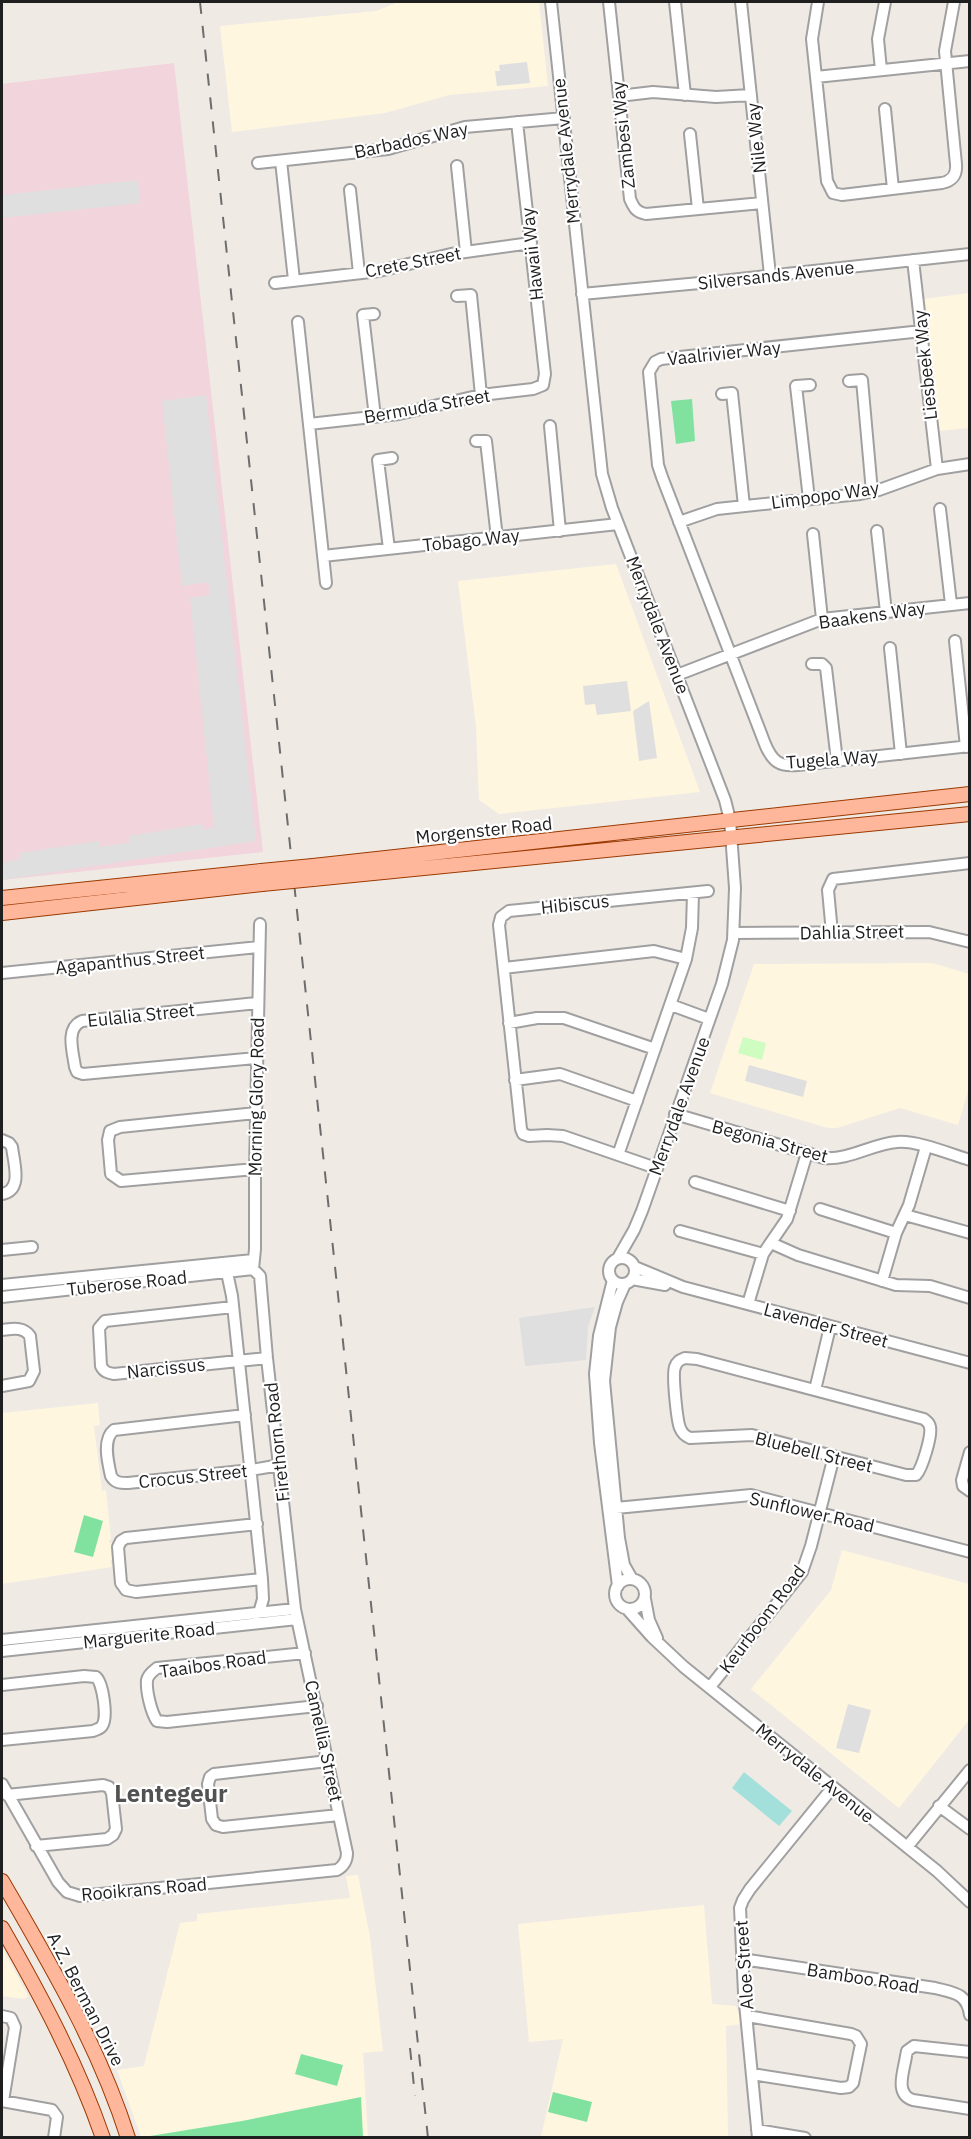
<svg xmlns="http://www.w3.org/2000/svg" width="971" height="2139" font-family="'IBM Plex Sans',sans-serif">
<style>
.commercial{fill:#f2d4dc}
.education{fill:#fff6e0}
.park{fill:#cefcc1}
.pitch{fill:#81e2a0}
.parking{fill:#dfdfdf}
.water{fill:#a4e0db}
.lines{fill:none;stroke-linecap:round;stroke-linejoin:round}
.minor-casing{stroke:#a0a0a0;stroke-width:14}
.major-casing{stroke:#9b3a00;stroke-width:16}
.minor{stroke:#fff;stroke-width:10}
.major{stroke:#ffb79c;stroke-width:14}
.rail{stroke:#6d6d6d;stroke-width:2;stroke-dasharray:12 12;stroke-linecap:butt}
.major-bridge-casing{stroke:#9b3a00;stroke-width:16;stroke-linecap:butt}
.major-bridge{stroke:#ffb79c;stroke-width:14}
.labels{text-anchor:middle;dominant-baseline:central;stroke-width:4.5;stroke-linejoin:round;paint-order:stroke}
.street-label{font-size:18px;fill:#1f1f1f;stroke:#fff}
.district-label{font-size:24px;font-weight:bold;fill:#525252;stroke:#fff}
</style>
<rect width="100%" height="100%" fill="#f0eae5"/>
<path class="commercial" d="M 174,63 L 263,852 L 2,880 L 2,84 Z"/>
<path class="education" d="M 399,2 L 539,2 L 548,86 L 449,95 L 385,113 L 232,132 L 220,26 L 376,11 Z
M 969,293 L 969,428 L 938,431 L 924,299 Z
M 616,564 L 700,792 L 499,814 L 479,800 L 476,727 L 458,581 Z
M 932,963 L 969,974 L 969,1087 L 958,1125 L 900,1108 L 837,1128 L 828,1128 L 710,1093 L 754,964 Z
M 98,1403 L 100,1425 L 94,1426 L 102,1491 L 106,1490 L 111,1539 L 109,1540 L 109,1543 L 112,1543 L 114,1560 L 110,1560 L 112,1567 L 2,1584 L 2,1413 Z
M 842,1550 L 969,1584 L 969,1720 L 899,1808 L 751,1689 L 831,1590 Z
M 358,1875 L 370,1937 L 383,2051 L 363,2053 L 368,2137 L 141,2137 L 117,2070 L 144,2066 L 180,1923 L 197,1921 L 197,1914 L 350,1898 L 346,1876 Z
M 704,1905 L 712,2004 L 736,2006 L 742,2024 L 726,2026 L 728,2137 L 541,2137 L 563,2039 L 529,2042 L 518,1924 Z
M 2,1947 L 28,1996 L 24,1999 L 2,1996 Z"/>
<path class="park" d="M 743,1037 L 766,1043 L 762,1060 L 738,1053 Z"/>
<path class="pitch" d="M 692,399 L 695,441 L 676,444 L 671,401 Z
M 84,1515 L 103,1521 L 93,1557 L 74,1552 Z
M 301,2054 L 343,2065 L 337,2086 L 295,2074 Z
M 553,2092 L 592,2102 L 587,2122 L 548,2112 Z
M 361,2097 L 363,2137 L 144,2137 L 242,2121 Z"/>
<path class="parking" d="M 527,62 L 530,83 L 497,86 L 495,71 L 500,71 L 499,65 Z
M 138,180 L 140,203 L 2,218 L 2,195 Z
M 206,395 L 256,841 L 2,880 L 2,863 L 20,859 L 20,853 L 99,841 L 100,847 L 130,842 L 130,836 L 202,824 L 204,830 L 214,827 L 190,598 L 210,595 L 208,582 L 182,586 L 162,401 Z
M 627,681 L 631,711 L 597,715 L 595,704 L 585,705 L 583,686 Z
M 649,701 L 657,758 L 639,761 L 633,711 Z
M 749,1065 L 807,1081 L 803,1097 L 745,1081 Z
M 595,1307 L 588,1327 L 586,1360 L 525,1366 L 519,1318 Z
M 848,1704 L 871,1710 L 859,1753 L 836,1748 Z"/>
<path class="water" d="M 744,1772 L 792,1811 L 779,1826 L 732,1788 Z"/>
<g class="lines">
<g class="minor-casing">
<path id="minor" d="M 551,2 L 602,474 L 612,508 L 725,800 L 730,820 L 735,888 L 733,940 L 722,984 L 642,1211 L 634,1230 L 618,1258
M 609,2 L 630,199 C 634,208 636,212 646,214 L 762,203
M 675,2 L 685,95
M 741,2 L 770,275
M 818,2 L 812,39 L 827,181 L 833,193 L 842,195 L 942,183 C 952,181 957,175 956,164 L 945,51 L 954,2
M 881,70 L 878,39 L 885,2
M 816,77 L 970,61
M 619,96 L 653,92 L 716,97 L 751,95
M 885,109 L 893,189
M 690,134 L 698,209
M 281,161 L 294,280
M 258,163 L 388,149 L 465,127 L 564,118
M 457,166 L 466,252
M 350,190 L 359,273
M 913,260 L 937,469
M 275,283 L 379,271 L 451,254 L 531,243
M 582,294 L 721,281 L 970,254
M 457,296 L 471,295 L 481,395
M 374,314 L 363,315 L 375,417
M 298,322 L 326,583
M 922,331 L 661,359 L 655,362 L 649,372 L 658,465 L 662,477 L 765,744 C 772,761 779,767 798,765 L 970,746
M 849,381 L 862,380 L 872,492
M 722,394 L 732,393 L 744,506
M 309,424 L 399,414 L 481,395 L 533,389 L 543,385 L 545,374 L 517,122
M 550,426 L 560,531
M 476,441 L 486,441 L 497,538
M 809,499 L 796,386 L 810,385
M 940,509 L 951,604
M 679,522 L 717,509 L 860,494 L 879,490 L 937,469 L 970,464
M 877,531 L 886,612
M 813,534 L 822,619
M 389,549 L 378,460 L 392,458
M 323,556 L 618,524
M 955,641 L 966,747
M 890,648 L 901,754
M 812,664 L 822,664 L 826,668 L 837,761
M 677,675 L 822,619 L 970,603
M 734,933 L 929,932 L 970,942
M 832,933 L 828,890 L 833,879 L 970,863
M 504,968 L 654,951 L 686,959
M 2,973 L 259,947
M 257,1003 L 82,1021 C 65,1028 73,1052 75,1067 L 77,1072 L 83,1074 L 257,1058
M 671,1005 L 709,1019
M 509,1023 L 537,1018 L 564,1018 L 655,1049
M 515,1080 L 560,1074 L 637,1101
M 675,1114 L 824,1158 C 850,1160 872,1144 897,1142 C 916,1140 950,1154 970,1160
M 2,1140 L 9,1143 L 12,1147 C 14,1164 23,1190 2,1194
M 618,1155 L 686,959 L 692,928 L 693,893
M 656,1168 L 563,1136 L 547,1135 L 529,1136 L 523,1134 L 521,1129 L 499,925 L 501,917 L 509,911 L 708,891
M 255,1169 L 121,1181 L 111,1174 L 108,1140 L 110,1131 L 120,1127 L 256,1113
M 695,1182 L 790,1211
M 820,1209 L 896,1233
M 905,1215 L 970,1233
M 680,1231 L 763,1254
M 771,1243 L 798,1255 L 896,1285 L 930,1286 L 970,1298
M 2,1250 L 32,1247
M609 1271a13 13 0 1 1 26 0a13 13 0 1 1-26 0Z
M 225,1263 L 232,1296 L 262,1579 L 263,1599 L 259,1613 L 260,1623
M 635,1267 L 683,1287 L 970,1363
M 253,1269 L 255,1249 L 255,1169 L 260,924
M 632,1279 L 665,1285
M 613,1280 L 599,1336 L 595,1374 L 600,1443 L 618,1586
M 882,1281 L 896,1233 L 909,1205 L 926,1147
M 625,1284 L 617,1302 L 610,1327 L 604,1381 L 619,1538 L 624,1565 L 632,1579
M 2,1285 L 253,1260
M 2,1297 L 253,1269
M 748,1304 L 763,1254 L 787,1219 L 807,1153
M 233,1307 L 105,1321 L 99,1328 L 101,1366 C 104,1372 108,1373 114,1374 L 267,1358
M 2,1330 C 12,1329 23,1326 30,1336 L 34,1371 L 29,1381 L 2,1386
M 685,1358 L 697,1359 L 924,1419 C 927,1422 929,1422 930,1427 C 932,1436 922,1469 916,1475 L 906,1475 L 752,1435 L 690,1438 C 685,1436 682,1433 680,1428 C 677,1421 672,1374 675,1367 C 677,1361 680,1360 685,1358 Z
M 815,1390 L 830,1327
M 245,1415 L 114,1430 C 102,1439 108,1463 111,1476 C 115,1483 120,1483 128,1483 L 251,1470 L 280,1465
M 970,1452 L 962,1480 L 963,1486 L 970,1491
M 616,1508 L 751,1495 L 970,1552
M 257,1524 L 126,1538 L 121,1541 L 118,1547 L 121,1583 L 126,1590 L 136,1592 L 262,1579
M615 1594a15 15 0 1 1 30 0a15 15 0 1 1-30 0Z
M 645,1599 L 649,1620 L 657,1638
M 628,1610 L 652,1637 L 684,1667 L 937,1871 L 970,1902
M 2,1640 L 295,1609
M 2,1651 L 297,1619
M 305,1653 L 157,1668 C 153,1671 148,1675 147,1680 C 146,1691 151,1712 157,1721 L 167,1722 L 317,1706
M 2,1685 L 84,1676 L 96,1677 C 103,1683 108,1718 102,1726 C 100,1729 97,1729 93,1731 L 2,1740
M 710,1687 L 802,1572 L 811,1546 L 834,1456
M 328,1761 L 214,1774 L 210,1777 L 208,1784 L 212,1819 L 216,1825 L 223,1827 L 339,1815
M 2,1784 L 58,1882 L 67,1892 L 80,1896 L 337,1870 C 344,1866 347,1861 347,1853 L 295,1609 L 267,1358 L 260,1276 L 253,1269
M 7,1795 L 103,1785 L 109,1787 L 112,1793 L 116,1829 L 113,1835 L 107,1839 L 36,1846
M 939,1806 L 970,1829
M 907,1847 L 970,1770
M 742,1959 L 935,1988 C 954,1993 967,1993 970,2015
M 2,2016 L 11,2018 L 15,2027 L 3,2101
M 747,2016 L 851,2034 L 856,2036 L 861,2044 L 853,2083 L 849,2087 L 841,2088 L 752,2074
M 970,2052 L 914,2046 L 907,2051 L 906,2056 C 904,2071 894,2094 913,2100 L 970,2109
M 2,2101 L 52,2110 L 57,2117 L 54,2138
M 757,2130 L 805,2138
M 758,2138 L 744,1993 L 740,1908 L 743,1900 L 750,1889 L 833,1787"/>
</g>
<g class="major-casing">
<path id="major" d="M 313,866 L 970,794
M 313,879 L 970,814
M 2,898 L 261,871
M 2,913 L 262,884
M 2,1881 C 50,1964 99,2046 128,2138
M 2,1928 C 41,1996 77,2063 103,2138"/>
</g>
<use href="#minor" class="minor"/>
<use href="#major" class="major"/>
<path class="rail" d="M 200,2 L 428,2138
M 410,2048 L 415,2096"/>
<g class="major-bridge-casing">
<path id="major-bridge" d="M 261,871 L 313,866
M 262,884 L 313,879"/>
</g>
<use href="#major-bridge" class="major-bridge"/>
</g>
<g class="labels">
<g class="street-label">
<text transform="translate(623 135) rotate(-96)">Zambesi Way</text>
<text transform="translate(756 138) rotate(-96)">Nile Way</text>
<text transform="translate(411 140) rotate(-12)">Barbados Way</text>
<text transform="translate(566 151) rotate(-96)">Merrydale Avenue</text>
<text transform="translate(532 254) rotate(-96)">Hawaii Way</text>
<text transform="translate(413 262) rotate(-11)">Crete Street</text>
<text transform="translate(776 275) rotate(-6)">Silversands Avenue</text>
<text transform="translate(724 353) rotate(-6)">Vaalrivier Way</text>
<text transform="translate(925 365) rotate(-96)">Liesbeek Way</text>
<text transform="translate(427 406) rotate(-10)">Bermuda Street</text>
<text transform="translate(825 495) rotate(-8)">Limpopo Way</text>
<text transform="translate(471 540) rotate(-6)">Tobago Way</text>
<text transform="translate(872 615) rotate(-8)">Baakens Way</text>
<text transform="translate(658 625) rotate(69)">Merrydale Avenue</text>
<text transform="translate(832 759) rotate(-4)">Tugela Way</text>
<text transform="translate(484 830) rotate(-6)">Morgenster Road</text>
<text transform="translate(575 904) rotate(-6)">Hibiscus</text>
<text transform="translate(852 932) rotate(-1)">Dahlia Street</text>
<text transform="translate(130 960) rotate(-6)">Agapanthus Street</text>
<text transform="translate(141 1015) rotate(-6)">Eulalia Street</text>
<text transform="translate(256 1097) rotate(-89)">Morning Glory Road</text>
<text transform="translate(679 1106) rotate(-70)">Merrydale Avenue</text>
<text transform="translate(770 1141) rotate(15)">Begonia Street</text>
<text transform="translate(127 1283) rotate(-6)">Tuberose Road</text>
<text transform="translate(826 1325) rotate(15)">Lavender Street</text>
<text transform="translate(166 1368) rotate(-6)">Narcissus</text>
<text transform="translate(277 1442) rotate(-96)">Firethorn Road</text>
<text transform="translate(814 1452) rotate(14)">Bluebell Street</text>
<text transform="translate(193 1476) rotate(-6)">Crocus Street</text>
<text transform="translate(812 1512) rotate(13)">Sunflower Road</text>
<text transform="translate(762 1619) rotate(-53)">Keurboom Road</text>
<text transform="translate(149 1635) rotate(-6)">Marguerite Road</text>
<text transform="translate(213 1664) rotate(-8)">Taaibos Road</text>
<text transform="translate(324 1741) rotate(78)">Camellia Street</text>
<text transform="translate(815 1773) rotate(39)">Merrydale Avenue</text>
<text transform="translate(144 1889) rotate(-5)">Rooikrans Road</text>
<text transform="translate(744 1965) rotate(-94)">Aloe Street</text>
<text transform="translate(863 1978) rotate(9)">Bamboo Road</text>
<text transform="translate(86 1999) rotate(63)">A.Z. Berman Drive</text>
</g>
<g class="district-label">
<text x="171" y="1793">Lentegeur</text>
</g>
</g>
<rect width="971" height="2139" fill="none" stroke="#1f1f1f" stroke-width="6"/>
</svg>
